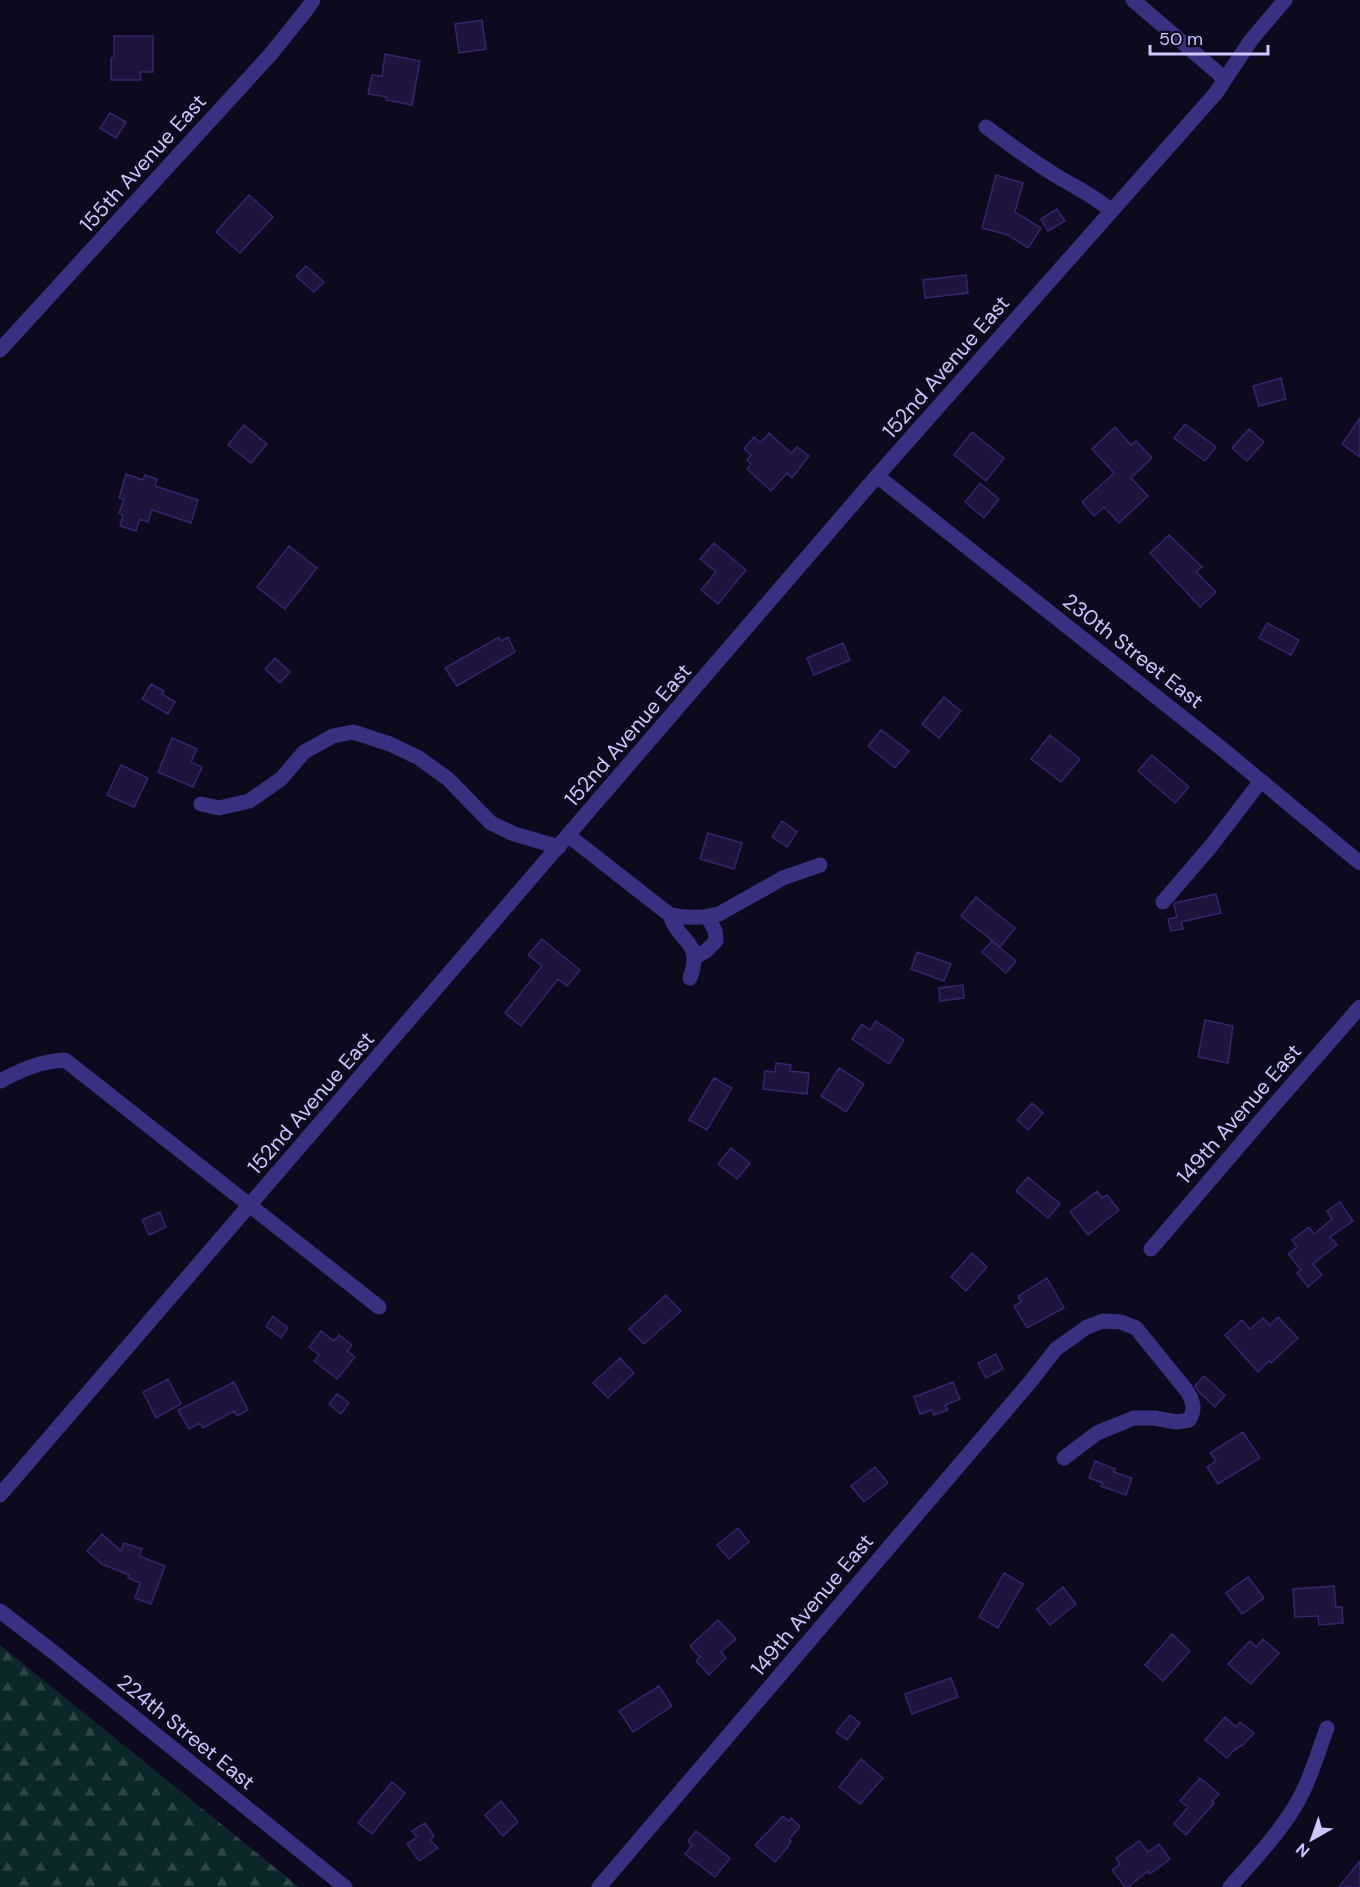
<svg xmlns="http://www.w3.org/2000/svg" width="1360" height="1887" font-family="'DM Sans',sans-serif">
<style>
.forest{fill:url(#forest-firs)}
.building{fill:#20143f;stroke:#37246d;stroke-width:1.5}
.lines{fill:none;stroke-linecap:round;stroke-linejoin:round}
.minor{stroke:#383080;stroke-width:15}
.labels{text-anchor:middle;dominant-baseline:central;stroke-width:4.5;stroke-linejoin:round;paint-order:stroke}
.street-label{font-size:21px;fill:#d0c6ff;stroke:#0e0a1d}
</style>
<defs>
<pattern id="forest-firs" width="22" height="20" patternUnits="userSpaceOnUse" patternTransform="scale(1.5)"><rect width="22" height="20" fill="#0c2727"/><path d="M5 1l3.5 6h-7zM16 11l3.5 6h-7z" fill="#2e4547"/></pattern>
</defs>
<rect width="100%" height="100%" fill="#0e0a1d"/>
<path class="forest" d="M 0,1645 L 299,1887 L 0,1887 Z"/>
<path class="building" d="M 482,20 L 486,49 L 459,53 L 455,24 Z
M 114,36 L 153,36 L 153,72 L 140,72 L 141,80 L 111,80 L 111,58 L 114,58 Z
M 385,54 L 420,61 L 412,105 L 386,100 L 387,97 L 368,94 L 372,75 L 382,76 Z
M 110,113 L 126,122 L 116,138 L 100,128 Z
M 996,175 L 1023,183 L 1015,212 L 1041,228 L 1028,248 L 1008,235 L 982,228 Z
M 249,195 L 273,217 L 240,253 L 216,232 Z
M 1057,209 L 1065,221 L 1048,231 L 1041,219 Z
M 306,266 L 324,282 L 314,292 L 296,276 Z
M 966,275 L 968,293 L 925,298 L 923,280 Z
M 1281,378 L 1286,399 L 1259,406 L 1253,386 Z
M 1360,418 L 1360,457 L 1342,444 Z
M 1185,424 L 1216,447 L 1205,461 L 1174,438 Z
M 244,425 L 267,444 L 251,463 L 228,445 Z
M 1115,427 L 1131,445 L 1136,441 L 1152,458 L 1131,478 L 1148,496 L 1119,523 L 1104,507 L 1094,516 L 1082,502 L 1114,473 L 1092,449 Z
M 1249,429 L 1264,442 L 1247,461 L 1232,448 Z
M 972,432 L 1004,458 L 986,481 L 954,455 Z
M 769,433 L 791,453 L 797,447 L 809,456 L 792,478 L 787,473 L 771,491 L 747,469 L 751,464 L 747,460 L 751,455 L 744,449 L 754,437 L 760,443 Z
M 126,474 L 143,480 L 145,475 L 157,479 L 155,486 L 198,500 L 191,523 L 152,510 L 148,522 L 140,519 L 136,531 L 120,526 L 123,515 L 119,513 L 124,499 L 119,498 Z
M 980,483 L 999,499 L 984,518 L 965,502 Z
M 1169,535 L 1202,567 L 1196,572 L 1216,592 L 1200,607 L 1150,553 Z
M 714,543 L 746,570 L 718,604 L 701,590 L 716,572 L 700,559 Z
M 289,546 L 317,568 L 285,609 L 257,587 Z
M 1267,623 L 1299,640 L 1291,655 L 1259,638 Z
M 499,637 L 501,641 L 508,637 L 515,652 L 457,686 L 445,668 Z
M 843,643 L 850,660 L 814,675 L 807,658 Z
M 275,658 L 290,672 L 280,683 L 265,669 Z
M 151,684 L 164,691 L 162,694 L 175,702 L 168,714 L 142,699 Z
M 944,697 L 961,711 L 939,738 L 922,724 Z
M 881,730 L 909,751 L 895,768 L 868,746 Z
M 1050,735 L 1080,759 L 1061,782 L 1031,759 Z
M 172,738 L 197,749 L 191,762 L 202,767 L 193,787 L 158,772 Z
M 1152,755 L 1189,787 L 1175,803 L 1138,771 Z
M 121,765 L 148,778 L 134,807 L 107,795 Z
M 782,821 L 797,832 L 787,847 L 772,837 Z
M 708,833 L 742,843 L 734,869 L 700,859 Z
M 1216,894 L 1221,913 L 1181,922 L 1183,929 L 1171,931 L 1168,919 L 1177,917 L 1174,905 L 1175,903 Z
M 976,897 L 1015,928 L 1000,947 L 961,916 Z
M 542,939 L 580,970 L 567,986 L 558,979 L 521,1026 L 505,1013 L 542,966 L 528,955 Z
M 992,941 L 1016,961 L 1006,973 L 982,952 Z
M 917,952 L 951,964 L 944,981 L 911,969 Z
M 963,985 L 964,998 L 940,1001 L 939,988 Z
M 1205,1020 L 1233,1026 L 1228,1063 L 1198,1057 Z
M 876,1021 L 904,1040 L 889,1064 L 852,1039 L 862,1024 L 870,1030 Z
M 776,1063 L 791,1065 L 790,1071 L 809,1073 L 807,1094 L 763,1089 L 765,1071 L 775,1072 Z
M 839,1068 L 864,1084 L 846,1112 L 821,1096 Z
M 714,1078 L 732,1088 L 707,1130 L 689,1120 Z
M 1032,1103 L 1043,1113 L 1028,1130 L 1017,1120 Z
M 731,1148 L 750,1163 L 737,1179 L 718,1164 Z
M 1028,1177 L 1060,1204 L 1048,1218 L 1016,1191 Z
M 1097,1191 L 1102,1198 L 1107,1195 L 1119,1210 L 1088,1235 L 1070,1212 Z
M 1340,1202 L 1353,1221 L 1330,1237 L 1337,1245 L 1313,1264 L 1322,1275 L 1308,1287 L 1297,1273 L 1301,1270 L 1288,1254 L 1297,1247 L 1292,1240 L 1309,1227 L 1314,1234 L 1332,1219 L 1327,1211 Z
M 160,1212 L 166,1227 L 149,1235 L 142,1220 Z
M 972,1253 L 987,1267 L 966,1291 L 951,1277 Z
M 1047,1278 L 1064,1308 L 1027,1328 L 1014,1306 L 1021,1302 L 1018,1296 Z
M 666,1295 L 681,1311 L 644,1344 L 629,1329 Z
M 273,1316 L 288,1328 L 281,1338 L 266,1326 Z
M 1278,1317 L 1298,1338 L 1271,1363 L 1269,1361 L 1258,1372 L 1225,1335 L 1242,1320 L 1250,1329 L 1263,1318 L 1270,1325 Z
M 321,1331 L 334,1341 L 339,1335 L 352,1345 L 347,1351 L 355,1357 L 337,1379 L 314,1361 L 319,1355 L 309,1347 Z
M 996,1354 L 1003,1369 L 986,1378 L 978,1363 Z
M 620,1358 L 634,1373 L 608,1398 L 593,1383 Z
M 1204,1376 L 1225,1395 L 1215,1407 L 1199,1392 L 1195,1386 Z
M 168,1379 L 181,1404 L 156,1418 L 143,1392 Z
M 234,1382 L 248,1410 L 237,1416 L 234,1411 L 203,1428 L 200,1423 L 189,1429 L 178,1410 Z
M 953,1382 L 960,1399 L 945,1405 L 948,1410 L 934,1415 L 932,1410 L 920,1414 L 914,1397 Z
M 337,1394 L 349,1403 L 341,1414 L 329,1404 Z
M 1243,1432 L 1260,1458 L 1218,1484 L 1207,1467 L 1216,1461 L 1210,1453 Z
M 1095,1461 L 1115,1469 L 1114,1472 L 1132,1478 L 1126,1495 L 1101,1486 L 1103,1483 L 1089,1478 Z
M 875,1467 L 888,1483 L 864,1502 L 851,1486 Z
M 738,1528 L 749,1542 L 729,1559 L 717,1545 Z
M 102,1534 L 121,1551 L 124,1543 L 142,1549 L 139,1556 L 165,1566 L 151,1604 L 135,1598 L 140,1583 L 128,1578 L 129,1575 L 102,1564 L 87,1551 Z
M 1004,1573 L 1023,1584 L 998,1628 L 979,1617 Z
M 1248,1577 L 1264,1598 L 1242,1614 L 1226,1593 Z
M 1334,1586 L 1336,1607 L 1342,1607 L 1343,1623 L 1319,1625 L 1318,1616 L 1295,1617 L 1293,1589 Z
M 1063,1587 L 1076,1604 L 1050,1625 L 1037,1609 Z
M 718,1620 L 736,1639 L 721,1652 L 726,1658 L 709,1675 L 696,1661 L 700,1657 L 690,1646 Z
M 1172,1634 L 1190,1651 L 1163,1681 L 1145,1665 Z
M 1263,1639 L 1279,1653 L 1251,1684 L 1228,1664 L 1250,1641 L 1256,1647 Z
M 951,1678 L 958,1697 L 912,1714 L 905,1694 Z
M 659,1686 L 672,1706 L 633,1732 L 619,1711 Z
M 850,1715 L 860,1723 L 847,1740 L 836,1732 Z
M 1225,1717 L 1236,1727 L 1240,1722 L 1254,1733 L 1242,1746 L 1241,1745 L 1237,1749 L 1236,1748 L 1227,1758 L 1205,1740 Z
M 861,1759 L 883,1778 L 860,1804 L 839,1787 Z
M 1200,1778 L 1219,1794 L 1212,1801 L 1214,1803 L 1186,1835 L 1174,1824 L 1188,1807 L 1180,1801 Z
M 392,1782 L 405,1793 L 372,1834 L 358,1823 Z
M 501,1801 L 518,1822 L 503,1836 L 485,1815 Z
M 783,1816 L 789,1821 L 791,1818 L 800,1826 L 789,1840 L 791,1841 L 787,1848 L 775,1862 L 755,1845 Z
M 425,1823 L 434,1836 L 430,1840 L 438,1848 L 419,1861 L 407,1844 L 417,1837 L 412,1831 Z
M 696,1831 L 730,1858 L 715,1877 L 685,1854 L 692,1845 L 688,1841 Z
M 1139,1841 L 1148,1852 L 1159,1844 L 1170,1859 L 1150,1874 L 1148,1871 L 1128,1887 L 1125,1887 L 1112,1870 L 1120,1864 L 1116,1858 Z
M 1360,1861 L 1360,1887 L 1339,1887 Z"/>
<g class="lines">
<path class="minor" d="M 1133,0 L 1225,79
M 986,127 C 1008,143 1029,159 1052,173 C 1072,186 1094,195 1111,211
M 0,350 L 270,55 L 307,9 L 313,0
M 877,476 L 1226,752 L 1360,863
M 201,804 L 219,808 L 249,801 L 281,779 L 304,752 L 333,736 L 353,732 L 390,744 L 419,758 L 448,779 L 491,823 L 514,834 L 559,847
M 569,836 L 670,915 C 687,918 702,919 719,914 L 783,878 L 820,865
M 1163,902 L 1211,846 L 1261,781
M 670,915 C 678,943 704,940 690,978
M 695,957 L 706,951 L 716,941 L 715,931 L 708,917
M 0,1081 C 21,1070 41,1061 65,1060 L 379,1307
M 1151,1249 L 1269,1111 L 1360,1007
M 0,1495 L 877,476 L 1216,93 L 1251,40 L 1285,0
M 0,1611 L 52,1651 L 345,1887
M 599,1887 L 1031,1381 L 1056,1349 L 1087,1327 L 1103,1321 L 1121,1322 L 1136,1328 L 1187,1391 C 1193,1401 1196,1409 1189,1420 L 1177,1422 L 1154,1418 L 1134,1418 L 1097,1433 L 1064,1458
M 1230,1887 C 1252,1862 1276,1837 1294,1808 C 1309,1784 1317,1755 1327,1728"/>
</g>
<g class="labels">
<g class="street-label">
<text transform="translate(143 163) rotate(-48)">155th Avenue East</text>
<text transform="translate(946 367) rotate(-49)">152nd Avenue East</text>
<text transform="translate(1133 651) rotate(38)">230th Street East</text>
<text transform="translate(628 735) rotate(-49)">152nd Avenue East</text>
<text transform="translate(311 1103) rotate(-49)">152nd Avenue East</text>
<text transform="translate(1239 1114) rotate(-49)">149th Avenue East</text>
<text transform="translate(812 1605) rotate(-50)">149th Avenue East</text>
<text transform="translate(186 1732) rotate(39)">224th Street East</text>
</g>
</g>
<g transform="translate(1312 1839) rotate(220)" stroke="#0e0a1d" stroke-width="4.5" paint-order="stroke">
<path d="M0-4.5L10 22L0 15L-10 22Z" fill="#d0c6ff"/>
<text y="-9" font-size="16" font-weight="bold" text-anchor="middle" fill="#d0c6ff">N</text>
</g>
<path d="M1150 45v9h118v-9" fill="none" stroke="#d0c6ff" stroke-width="3"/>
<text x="1159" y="45" font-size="18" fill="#d0c6ff" stroke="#0e0a1d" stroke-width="4.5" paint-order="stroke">50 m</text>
</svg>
